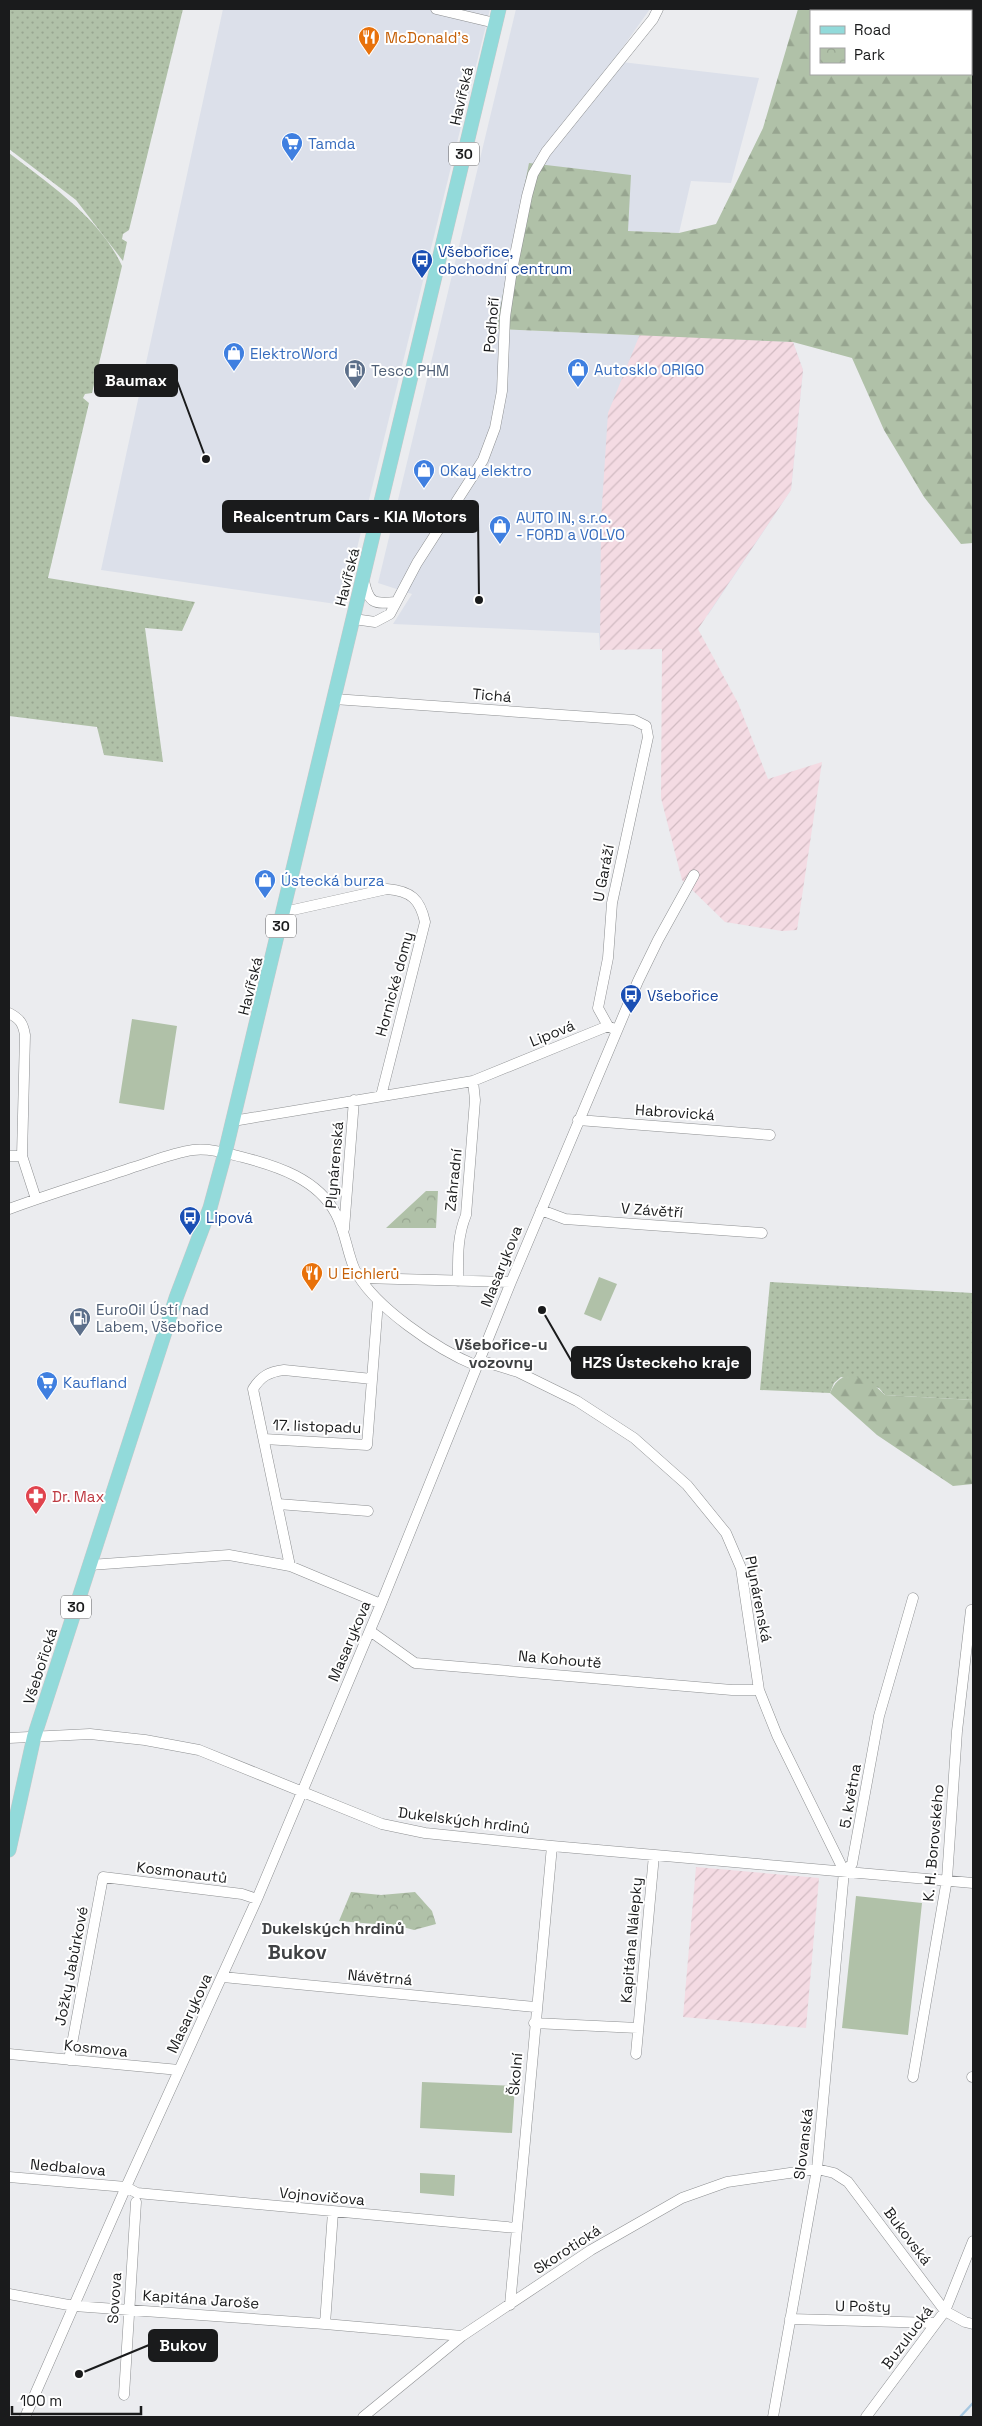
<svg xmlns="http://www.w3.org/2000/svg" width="982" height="2426" font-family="'Space Grotesk',sans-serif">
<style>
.built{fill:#dce0ea}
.industrial{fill:url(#industrial-furrows)}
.grass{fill:url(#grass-dots)}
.forest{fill:url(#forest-firs);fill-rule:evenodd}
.park{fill:url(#park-crowns)}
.garden{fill:#b0c1a8}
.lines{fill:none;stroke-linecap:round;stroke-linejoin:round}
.stream{stroke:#a6c7e0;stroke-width:2.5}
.minor-casing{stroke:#8d8f91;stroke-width:11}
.major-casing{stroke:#c8c8c9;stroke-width:15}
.minor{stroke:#fff;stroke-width:10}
.major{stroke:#92dada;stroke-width:14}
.labels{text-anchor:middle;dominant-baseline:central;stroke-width:4;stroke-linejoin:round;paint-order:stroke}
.shield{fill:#fff;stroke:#5f5f60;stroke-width:1}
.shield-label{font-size:14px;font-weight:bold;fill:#1a1b1c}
.food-label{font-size:15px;fill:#c56008;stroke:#fff;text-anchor:start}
.street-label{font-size:15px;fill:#1a1b1c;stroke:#fff}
.shop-label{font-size:15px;fill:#366cbe;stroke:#fff;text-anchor:start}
.transit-label{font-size:15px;fill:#164399;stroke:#fff;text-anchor:start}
.service-label{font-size:15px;fill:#4e5e75;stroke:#fff;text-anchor:start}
.health-label{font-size:15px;fill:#be3a42;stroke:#fff;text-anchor:start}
.neighbourhood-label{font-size:16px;font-weight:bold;fill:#3f4143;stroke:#fff}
.district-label{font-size:20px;font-weight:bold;fill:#3f4143;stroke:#fff}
.leader{fill:none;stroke:#1a1b1c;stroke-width:2}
.callout-dot{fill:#1a1b1c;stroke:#fff;stroke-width:2}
.callout{fill:#1a1b1c;stroke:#1a1b1c;stroke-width:2}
.callout-label{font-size:16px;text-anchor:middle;font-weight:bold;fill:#fff}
</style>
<defs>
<pattern id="industrial-furrows" width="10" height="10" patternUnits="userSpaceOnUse" patternTransform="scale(1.25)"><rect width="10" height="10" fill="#f4dbe3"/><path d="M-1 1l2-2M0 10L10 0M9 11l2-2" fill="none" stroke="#d1bbc2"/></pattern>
<pattern id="grass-dots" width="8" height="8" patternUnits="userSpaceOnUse" patternTransform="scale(1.25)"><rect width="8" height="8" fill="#b0c1a8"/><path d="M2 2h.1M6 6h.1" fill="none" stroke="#97a590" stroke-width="1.8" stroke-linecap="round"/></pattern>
<pattern id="forest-firs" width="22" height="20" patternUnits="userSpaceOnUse" patternTransform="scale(1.25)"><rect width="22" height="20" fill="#b0c1a8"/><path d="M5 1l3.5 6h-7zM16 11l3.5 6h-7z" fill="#97a590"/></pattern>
<pattern id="park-crowns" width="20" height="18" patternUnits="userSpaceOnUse" patternTransform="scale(1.25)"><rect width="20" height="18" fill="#b0c1a8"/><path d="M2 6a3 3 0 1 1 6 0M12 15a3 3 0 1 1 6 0" fill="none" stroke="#97a590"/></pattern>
</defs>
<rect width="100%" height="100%" fill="#ebecef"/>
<path class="built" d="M 223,9 L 490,9 L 343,605 L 101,570 Z
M 516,9 L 650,9 L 613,61 L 759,78 L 731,183 L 691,181 L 679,233 L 628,231 L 496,329 L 793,342 L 803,370 L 791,490 L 708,615 L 600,650 L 599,633 L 393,624 L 412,594 L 378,583 Z"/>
<path class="industrial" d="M 640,334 L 793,342 L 803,370 L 791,490 L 698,629 L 738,703 L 768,779 L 822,762 L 797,930 L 782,931 L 725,922 L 682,880 L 661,798 L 662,649 L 600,650 L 601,520 L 608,413 Z
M 696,1867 L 819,1878 L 806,2028 L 683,2017 Z"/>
<path class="grass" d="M 9,9 L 183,9 L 129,230 L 123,234 L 122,239 L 127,242 L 123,261 L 76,200 L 9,149 Z
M 9,153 C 48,183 101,219 122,266 L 92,393 L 85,394 L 83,398 L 89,403 L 48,578 L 195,602 L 182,631 L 145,628 L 163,762 L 104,755 L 97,727 L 9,716 Z
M 770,1282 L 973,1293 L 973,1400 L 885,1395 L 879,1388 L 841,1377 L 834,1383 L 830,1393 L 760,1390 Z"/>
<path class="forest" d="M 798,9 L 973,9 L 973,543 L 961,544 L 924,497 L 884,430 L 852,358 L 793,342 L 496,329 L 529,163 L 631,175 L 628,231 L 679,233 L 716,224 L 763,128 ZM 811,11 L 971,11 L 971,74 L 811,74 Z
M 850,1375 L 871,1382 L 885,1395 L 973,1400 L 973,1484 L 953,1486 L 877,1435 L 830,1393 C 835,1382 839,1378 850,1375 Z"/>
<path class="park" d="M 426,1191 L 438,1191 L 436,1228 L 386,1228 Z
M 351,1892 L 381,1895 L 415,1892 L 432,1911 L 436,1924 L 414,1930 L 399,1926 L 339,1921 Z"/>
<path class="garden" d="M 132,1019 L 177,1026 L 164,1110 L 119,1103 Z
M 599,1277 L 617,1284 L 601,1321 L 584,1314 Z
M 856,1896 L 922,1903 L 908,2035 L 842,2028 Z
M 422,2082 L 515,2086 L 512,2133 L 420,2128 Z
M 420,2173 L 455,2175 L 454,2196 L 420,2193 Z"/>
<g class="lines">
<path class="stream" d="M 960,2417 L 973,2403"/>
<g class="minor-casing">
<path id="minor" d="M 436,9 L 495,23
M 364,581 C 369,604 374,604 396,602
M 354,619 L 375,622 L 390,614 L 417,563 L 483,460 L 495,428 L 502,391 L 505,317 L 512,270 L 527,196 L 533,174 L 546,152 L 653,19 L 658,9
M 334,699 L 634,720 L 646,726 L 648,737 L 612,903 L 608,958 L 598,1008 L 608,1026
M 284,912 L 387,889 C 411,891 420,899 425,922 L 381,1096
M 9,1013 C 20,1019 23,1023 25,1035 L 22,1156 L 36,1199
M 578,1120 L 770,1135
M 233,1121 L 473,1081 L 608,1026 L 614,1029
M 9,1156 L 22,1156
M 9,1209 C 49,1194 90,1182 131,1168 C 151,1162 172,1153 193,1150 C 209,1148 226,1153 242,1157 C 277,1166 318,1179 336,1214 C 345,1231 347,1251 354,1268 C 372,1306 438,1350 477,1366
M 541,1210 L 565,1219 L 762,1233
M 344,1229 L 354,1100
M 361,1278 L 511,1282
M 458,1281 C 458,1258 457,1237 466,1215 L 475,1100 L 473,1081
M 479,1360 L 518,1372 L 577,1401 L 634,1438 L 687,1485 L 726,1533 L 741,1568 L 759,1690 L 777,1735 L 844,1871
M 264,1439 L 367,1445 L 378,1301
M 278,1504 L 368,1511
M 90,1565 L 229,1555 L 290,1566 L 381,1604
M 290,1566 L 253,1389 C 261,1376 269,1372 284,1370 L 372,1379
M 370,1631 L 415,1663 L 732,1690 L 759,1690
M 9,1738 L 90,1734 L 145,1740 L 199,1750 L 382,1824 L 425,1833 L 552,1846 L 973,1883
M 844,1871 L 852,1864 L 879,1716 L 913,1598
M 223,1977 L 535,2007
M 534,2023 L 638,2028
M 9,2054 L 179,2070
M 636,2054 L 654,1855
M 69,2060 L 103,1877 L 242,1894 L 257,1899
M 913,2077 L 947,1879 L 957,1731 L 971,1610
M 972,2077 L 973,2077
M 9,2177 L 126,2187 L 137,2193 L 517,2228
M 9,2294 L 74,2306 L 325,2324 L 462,2336
M 510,2305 L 552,1846
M 790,2319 L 936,2323
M 325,2324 L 333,2212
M 124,2395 L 136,2202
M 25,2417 L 126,2187 L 257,1899 L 381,1604 L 511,1282 L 638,981 L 658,940 L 694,875
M 363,2417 L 462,2336 L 591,2250 L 682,2198 L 727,2182 L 817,2169 L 834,2173 L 848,2182 L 945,2311 L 965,2322 L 973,2324
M 773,2417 L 817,2169 L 844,1871
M 866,2417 L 945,2311 L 973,2241"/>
</g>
<g class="major-casing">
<path id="major" d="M 9,1850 L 34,1737 L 176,1298 L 210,1208 L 225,1153 L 499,9"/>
</g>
<use href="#minor" class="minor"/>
<use href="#major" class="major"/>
</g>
<defs>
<g id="restaurant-pin" transform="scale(1.125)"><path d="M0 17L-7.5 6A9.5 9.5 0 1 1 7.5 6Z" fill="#e8710a" stroke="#fff"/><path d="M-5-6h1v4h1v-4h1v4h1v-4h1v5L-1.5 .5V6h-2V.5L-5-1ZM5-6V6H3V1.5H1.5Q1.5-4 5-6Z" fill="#fff"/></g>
<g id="supermarket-pin" transform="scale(1.125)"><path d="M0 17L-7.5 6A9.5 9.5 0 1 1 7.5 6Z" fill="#3f7fe0" stroke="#fff"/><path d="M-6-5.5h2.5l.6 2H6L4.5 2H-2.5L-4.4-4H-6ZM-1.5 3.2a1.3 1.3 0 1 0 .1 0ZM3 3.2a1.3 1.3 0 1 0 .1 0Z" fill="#fff"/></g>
<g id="bus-pin" transform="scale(1.125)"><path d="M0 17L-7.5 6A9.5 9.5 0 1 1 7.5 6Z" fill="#1a4fb4" stroke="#fff"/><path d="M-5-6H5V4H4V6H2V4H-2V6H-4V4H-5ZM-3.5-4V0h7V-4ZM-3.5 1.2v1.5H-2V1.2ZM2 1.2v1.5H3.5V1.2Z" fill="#fff"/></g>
<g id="shop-pin" transform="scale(1.125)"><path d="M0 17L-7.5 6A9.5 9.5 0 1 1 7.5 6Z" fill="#3f7fe0" stroke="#fff"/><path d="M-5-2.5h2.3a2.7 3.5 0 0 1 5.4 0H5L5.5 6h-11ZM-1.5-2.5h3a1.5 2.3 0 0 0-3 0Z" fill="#fff"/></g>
<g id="fuel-pin" transform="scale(1.125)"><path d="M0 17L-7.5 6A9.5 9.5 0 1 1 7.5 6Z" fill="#5c6f8a" stroke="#fff"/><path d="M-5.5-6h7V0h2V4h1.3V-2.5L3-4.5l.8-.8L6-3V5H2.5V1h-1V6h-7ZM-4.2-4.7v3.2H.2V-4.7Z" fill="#fff"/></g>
<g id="pharmacy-pin" transform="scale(1.125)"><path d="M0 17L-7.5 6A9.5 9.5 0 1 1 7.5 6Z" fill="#e0444e" stroke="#fff"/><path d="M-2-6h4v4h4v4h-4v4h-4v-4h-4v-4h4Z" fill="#fff"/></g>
</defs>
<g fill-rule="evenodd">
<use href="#restaurant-pin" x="369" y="37"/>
<use href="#supermarket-pin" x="292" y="143"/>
<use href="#bus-pin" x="422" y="260"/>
<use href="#shop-pin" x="234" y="353"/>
<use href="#shop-pin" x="578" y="369"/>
<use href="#fuel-pin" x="355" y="370"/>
<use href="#shop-pin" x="424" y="470"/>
<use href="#shop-pin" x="500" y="526"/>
<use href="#shop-pin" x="265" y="880"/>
<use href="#bus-pin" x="631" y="995"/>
<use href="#bus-pin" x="190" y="1217"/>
<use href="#restaurant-pin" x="312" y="1273"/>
<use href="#fuel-pin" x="80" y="1318"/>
<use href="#supermarket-pin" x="47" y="1382"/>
<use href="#pharmacy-pin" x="36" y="1496"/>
</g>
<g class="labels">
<g class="shield">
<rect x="449" y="142.5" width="30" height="23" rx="4"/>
<rect x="266" y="914.5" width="30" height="23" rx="4"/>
<rect x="61" y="1595.5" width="30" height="23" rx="4"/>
</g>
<g class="shield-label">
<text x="464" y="154">30</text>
<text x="281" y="926">30</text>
<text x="76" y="1607">30</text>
</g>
<g class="food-label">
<text x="385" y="37">McDonald's</text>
<text x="328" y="1273">U Eichlerů</text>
</g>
<g class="street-label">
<text transform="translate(461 96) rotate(-77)">Havířská</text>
<text transform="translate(491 325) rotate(-85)">Podhoří</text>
<text transform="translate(347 577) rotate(-76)">Havířská</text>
<text transform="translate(492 695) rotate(5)">Tichá</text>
<text transform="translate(603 873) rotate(-79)">U Garáží</text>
<text transform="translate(394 984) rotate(-75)">Hornické domy</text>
<text transform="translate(250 986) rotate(-76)">Havířská</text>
<text transform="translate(552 1033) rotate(-22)">Lipová</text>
<text transform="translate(675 1112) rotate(4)">Habrovická</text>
<text transform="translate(334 1165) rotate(-85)">Plynárenská</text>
<text transform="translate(453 1180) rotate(-84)">Zahradní</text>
<text transform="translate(652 1210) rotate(4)">V Závětří</text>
<text transform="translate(501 1266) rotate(-68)">Masarykova</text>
<text transform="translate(317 1426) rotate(2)">17. listopadu</text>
<text transform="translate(759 1599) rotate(79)">Plynárenská</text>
<text transform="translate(349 1641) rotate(-67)">Masarykova</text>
<text transform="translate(560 1659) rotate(5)">Na Kohoutě</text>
<text transform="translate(40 1666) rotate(-72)">Všebořická</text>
<text transform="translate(850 1796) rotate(-80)">5. května</text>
<text transform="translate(464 1820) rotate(7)">Dukelských hrdinů</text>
<text transform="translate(933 1843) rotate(-85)">K. H. Borovského</text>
<text transform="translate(182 1872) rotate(7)">Kosmonautů</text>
<text transform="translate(631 1940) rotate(-85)">Kapitána Nálepky</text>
<text transform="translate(71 1966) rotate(-79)">Jožky Jabůrkové</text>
<text transform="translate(380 1977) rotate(5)">Návětrná</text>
<text transform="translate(189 2013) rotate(-65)">Masarykova</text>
<text transform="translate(96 2048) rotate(6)">Kosmova</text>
<text transform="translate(515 2074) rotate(-85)">Školní</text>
<text transform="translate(803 2144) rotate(-83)">Slovanská</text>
<text transform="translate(68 2167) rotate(5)">Nedbalova</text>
<text transform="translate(322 2196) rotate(5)">Vojnovičova</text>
<text transform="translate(908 2236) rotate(53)">Bukovská</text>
<text transform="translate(567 2249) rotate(-33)">Skorotická</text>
<text transform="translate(114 2298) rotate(-86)">Sovova</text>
<text transform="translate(201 2299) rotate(4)">Kapitána Jaroše</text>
<text transform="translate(863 2306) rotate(1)">U Pošty</text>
<text transform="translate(907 2337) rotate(-53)">Buzulucká</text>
</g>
<g class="shop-label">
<text x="308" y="143">Tamda</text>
<text x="250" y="353">ElektroWord</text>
<text x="594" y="369">Autosklo ORIGO</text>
<text x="440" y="470">OKay elektro</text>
<text x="516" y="517">AUTO IN, s.r.o.<tspan x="516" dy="17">- FORD a VOLVO</tspan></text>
<text x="281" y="880">Ústecká burza</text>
<text x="63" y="1382">Kaufland</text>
</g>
<g class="transit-label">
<text x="438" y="251">Všebořice,<tspan x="438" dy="17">obchodní centrum</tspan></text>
<text x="647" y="995">Všebořice</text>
<text x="206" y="1217">Lipová</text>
</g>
<g class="service-label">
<text x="371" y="370">Tesco PHM</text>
<text x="96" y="1309">EuroOil Ústí nad<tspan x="96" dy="17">Labem, Všebořice</tspan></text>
</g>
<g class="health-label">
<text x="52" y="1496">Dr. Max</text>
</g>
<g class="neighbourhood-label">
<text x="501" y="1344">Všebořice-u<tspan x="501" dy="18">vozovny</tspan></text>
<text x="333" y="1928">Dukelských hrdinů</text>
</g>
<g class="district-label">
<text x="297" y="1952">Bukov</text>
</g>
</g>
<path class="leader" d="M206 459L177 381M479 600L478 516M542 1310L572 1362M79 2374L149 2345"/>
<g class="callout-dot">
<circle cx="206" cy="459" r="5"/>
<circle cx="479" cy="600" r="5"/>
<circle cx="542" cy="1310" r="5"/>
<circle cx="79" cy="2374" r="5"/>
</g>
<g class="callout">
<rect x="95" y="365" width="82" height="31" rx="5"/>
<rect x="223" y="501" width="255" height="31" rx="5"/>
<rect x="572" y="1347" width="178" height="31" rx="5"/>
<rect x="149" y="2330" width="68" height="31" rx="5"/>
</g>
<g class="callout-label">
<text x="136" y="386">Baumax</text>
<text x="350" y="522">Realcentrum Cars - KIA Motors</text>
<text x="661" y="1368">HZS Ústeckeho kraje</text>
<text x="183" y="2351">Bukov</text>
</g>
<rect width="982" height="2426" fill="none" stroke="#1a1b1c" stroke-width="20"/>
<rect x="810" y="10" width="162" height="65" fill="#ffffff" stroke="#a3a4a4"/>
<rect x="820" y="26" width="25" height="8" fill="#92dada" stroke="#a3a4a4"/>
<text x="854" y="35" font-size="15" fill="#1a1b1c">Road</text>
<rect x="820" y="48" width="25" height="15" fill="url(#park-crowns)" stroke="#a3a4a4"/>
<text x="854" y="60" font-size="15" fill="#1a1b1c">Park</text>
<path d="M12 2406v8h129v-8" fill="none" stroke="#1a1b1c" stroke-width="2.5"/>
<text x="20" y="2406" font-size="15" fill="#1a1b1c" stroke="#ffffff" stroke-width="4" paint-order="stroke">100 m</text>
</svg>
